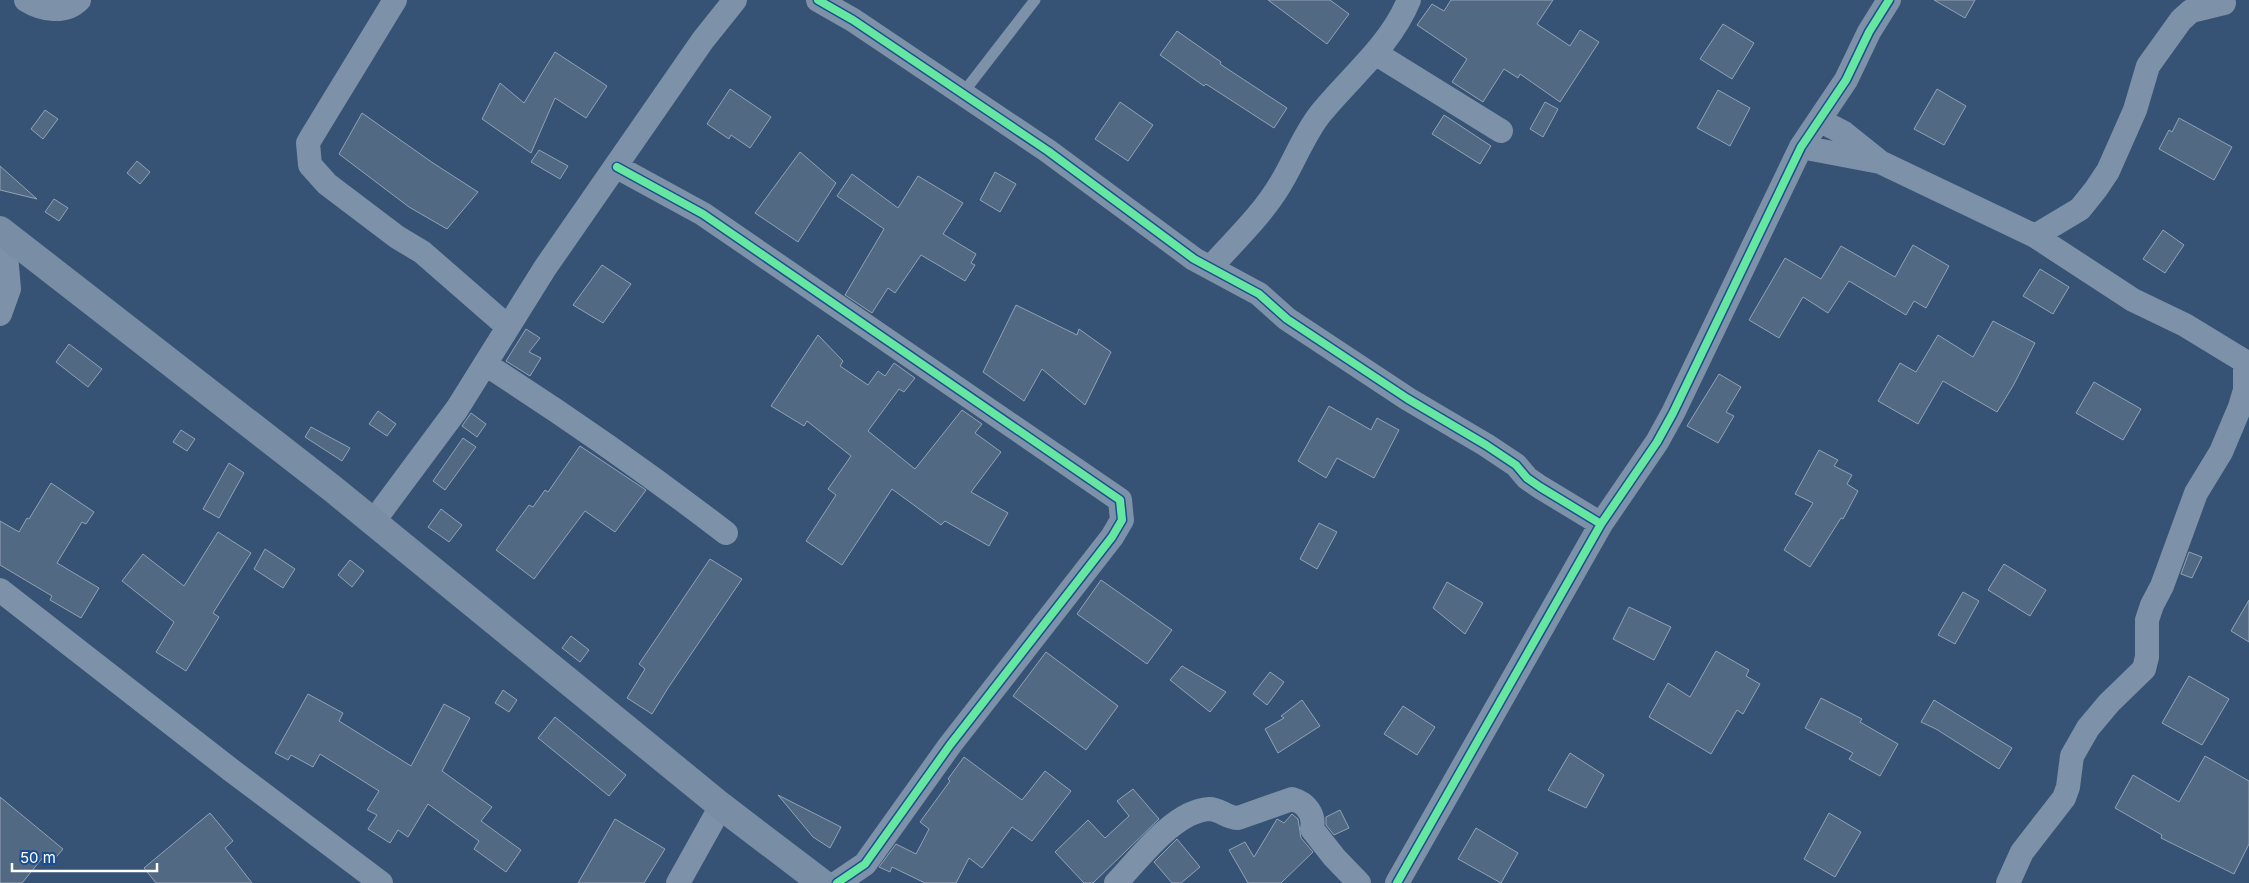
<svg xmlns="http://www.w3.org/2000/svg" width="2249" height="883" font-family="Inter,sans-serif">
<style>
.building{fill:#526984;stroke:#92a2b6}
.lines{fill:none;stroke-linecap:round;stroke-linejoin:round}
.service{stroke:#7d92a8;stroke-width:11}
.minor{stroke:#7d92a8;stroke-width:24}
.secondary{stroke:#798da4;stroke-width:28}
.cycleway-casing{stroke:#1b4f8f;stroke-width:11}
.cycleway{stroke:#66e7a1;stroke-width:8}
</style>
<rect width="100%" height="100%" fill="#365274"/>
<path class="building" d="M 1268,0 L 1330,0 L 1349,14 L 1327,44 Z
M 1451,0 L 1553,0 L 1537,24 L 1570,46 L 1580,30 L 1599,42 L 1560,102 L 1520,74 L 1518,78 L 1504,69 L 1483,102 L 1452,82 L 1467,59 L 1417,25 L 1432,4 L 1444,11 Z
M 1934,0 L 1975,0 L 1965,18 Z
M 1723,24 L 1754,43 L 1732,79 L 1700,59 Z
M 1177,31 L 1221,62 L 1220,64 L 1287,108 L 1274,128 L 1206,84 L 1204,86 L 1160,55 Z
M 555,52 L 607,86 L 586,118 L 555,98 L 531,153 L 482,119 L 500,83 L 524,103 Z
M 730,89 L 771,117 L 750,148 L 731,135 L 729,139 L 707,124 Z
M 1937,89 L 1966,106 L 1944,145 L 1914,129 Z
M 1718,90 L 1750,108 L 1730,146 L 1697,128 Z
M 1120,102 L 1153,125 L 1128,161 L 1095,139 Z
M 1545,102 L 1558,109 L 1543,137 L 1530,129 Z
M 45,110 L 58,119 L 43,139 L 31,129 Z
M 362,113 L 433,163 L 478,192 L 447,229 L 409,207 L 339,154 Z
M 1444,115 L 1491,146 L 1480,164 L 1432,134 Z
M 2179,118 L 2232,147 L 2214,180 L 2159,149 L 2169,130 L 2172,132 Z
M 539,150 L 568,166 L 560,179 L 531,162 Z
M 800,152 L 836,183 L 798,242 L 755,213 Z
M 137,161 L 150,172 L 140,184 L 127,173 Z
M 0,166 L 37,199 L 0,190 Z
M 995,172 L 1016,184 L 1000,212 L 980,200 Z
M 852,174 L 898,208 L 918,176 L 963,203 L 943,234 L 976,254 L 971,263 L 975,265 L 965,281 L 921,255 L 895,293 L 888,288 L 872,313 L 845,295 L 884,229 L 837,196 Z
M 54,199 L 68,208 L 59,221 L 45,212 Z
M 2163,230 L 2184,245 L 2165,273 L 2143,259 Z
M 1913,245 L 1949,266 L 1926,308 L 1914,301 L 1906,315 L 1849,281 L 1828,313 L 1803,297 L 1779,338 L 1749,320 L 1785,258 L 1821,279 L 1841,246 L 1895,277 Z
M 602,265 L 631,284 L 603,323 L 573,305 Z
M 2040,269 L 2069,287 L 2053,314 L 2023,296 Z
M 1016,305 L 1077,335 L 1079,329 L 1111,352 L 1085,405 L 1042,369 L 1024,401 L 983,372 Z
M 1993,321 L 2035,343 L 2013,386 L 1997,412 L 1943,381 L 1918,424 L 1878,401 L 1900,363 L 1916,372 L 1938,335 L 1973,357 Z
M 526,329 L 540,338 L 529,352 L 541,358 L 530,376 L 506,361 Z
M 818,335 L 843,361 L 840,366 L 868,385 L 878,371 L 885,376 L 894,363 L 915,378 L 904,392 L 899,389 L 868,431 L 915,469 L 962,410 L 982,424 L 975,433 L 1001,452 L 971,492 L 1008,513 L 989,546 L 945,521 L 941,525 L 892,489 L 842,565 L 806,541 L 836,495 L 828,489 L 851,456 L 807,421 L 804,426 L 771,406 Z
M 69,344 L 102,369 L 88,387 L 56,362 Z
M 1719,374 L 1741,387 L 1726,412 L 1734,416 L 1718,443 L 1687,426 Z
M 2094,382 L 2141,409 L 2123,440 L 2076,413 Z
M 1329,406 L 1371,430 L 1377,418 L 1399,430 L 1374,478 L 1337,458 L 1326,478 L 1298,461 Z
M 378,411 L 396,424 L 387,436 L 369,424 Z
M 471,413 L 486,424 L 477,437 L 462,426 Z
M 311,427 L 350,448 L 342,461 L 305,437 Z
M 181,430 L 195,439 L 187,451 L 173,442 Z
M 463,438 L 476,447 L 445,490 L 433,481 Z
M 580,446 L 646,490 L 615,532 L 585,511 L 534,579 L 496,550 L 529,505 L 533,507 L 545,490 L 548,492 Z
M 1819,450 L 1838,460 L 1834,466 L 1852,475 L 1847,484 L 1858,491 L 1843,519 L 1841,518 L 1810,567 L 1784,550 L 1813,503 L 1795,494 Z
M 229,463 L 244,473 L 219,518 L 203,509 Z
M 51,483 L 94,512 L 86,524 L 82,522 L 57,563 L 99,588 L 81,618 L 50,600 L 52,596 L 0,565 L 0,521 L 19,532 L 27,518 L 29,519 Z
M 441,509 L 462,525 L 449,542 L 428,527 Z
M 1319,523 L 1337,532 L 1317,569 L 1300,559 Z
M 218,532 L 251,553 L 213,613 L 219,617 L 186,671 L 156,652 L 174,622 L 122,581 L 143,554 L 184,586 Z
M 265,549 L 295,569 L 283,588 L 254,569 Z
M 2189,552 L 2202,557 L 2192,578 L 2181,574 Z
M 710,559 L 742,579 L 668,688 L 652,714 L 627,698 L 645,669 L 639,664 Z
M 350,560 L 364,571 L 352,587 L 338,575 Z
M 2004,564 L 2046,590 L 2030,616 L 1988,590 Z
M 1101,580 L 1172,630 L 1147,664 L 1077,614 Z
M 1447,582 L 1483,603 L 1465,634 L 1433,608 Z
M 1963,592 L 1979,601 L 1955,644 L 1938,635 Z
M 2249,600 L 2249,642 L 2231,631 Z
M 1629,607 L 1671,627 L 1654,660 L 1613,639 Z
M 571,636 L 589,650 L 580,662 L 562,648 Z
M 1716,651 L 1749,670 L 1746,676 L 1760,684 L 1743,714 L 1737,710 L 1711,754 L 1649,717 L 1668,683 L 1690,697 Z
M 1046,652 L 1118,706 L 1086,750 L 1013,696 Z
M 1182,666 L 1226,692 L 1210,712 L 1170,680 Z
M 1270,672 L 1284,682 L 1267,705 L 1253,694 Z
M 2189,676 L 2229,699 L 2202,745 L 2162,723 Z
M 503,690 L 517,700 L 509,712 L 495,703 Z
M 308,694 L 343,713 L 339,721 L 411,766 L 444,704 L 470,718 L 442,771 L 492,807 L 481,821 L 521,850 L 506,872 L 474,849 L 479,841 L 428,804 L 408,837 L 398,830 L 390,843 L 368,829 L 377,815 L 367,810 L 379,791 L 320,754 L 313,767 L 291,755 L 288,760 L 275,753 Z
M 1821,698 L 1862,719 L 1860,722 L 1898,744 L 1880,776 L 1849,759 L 1853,753 L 1805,728 Z
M 1302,700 L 1320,726 L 1278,753 L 1265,729 L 1284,718 L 1281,716 Z
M 1934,700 L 2012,748 L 1999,769 L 1936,729 L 1921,722 Z
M 1403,706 L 1435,727 L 1417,755 L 1384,734 Z
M 555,717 L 626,775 L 609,796 L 538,738 Z
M 1570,753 L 1604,775 L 1586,808 L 1548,790 Z
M 2205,756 L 2249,781 L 2249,844 L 2234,874 L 2161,838 L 2162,835 L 2115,808 L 2133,775 L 2179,802 Z
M 964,757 L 1022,800 L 1045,771 L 1071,791 L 1032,841 L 1012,827 L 982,868 L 969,858 L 956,883 L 925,883 L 892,867 L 890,872 L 879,867 L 896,844 L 916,854 L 929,829 L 920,822 L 950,781 L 948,779 Z
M 1133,789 L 1159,819 L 1093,883 L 1084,883 L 1055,852 L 1088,820 L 1105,838 L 1129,816 L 1117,801 Z
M 778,795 L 841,827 L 830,848 L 813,837 Z
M 0,797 L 63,849 L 51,863 L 44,856 L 22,883 L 0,883 Z
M 1340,810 L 1349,828 L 1334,835 L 1326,825 L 1326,817 Z
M 210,813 L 233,841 L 225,848 L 252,883 L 156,883 L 144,868 Z
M 1829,813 L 1861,832 L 1835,877 L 1804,859 Z
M 1292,814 L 1298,819 L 1301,838 L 1313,852 L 1281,883 L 1248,883 L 1229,850 L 1245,842 L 1254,857 L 1277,819 L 1284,823 Z
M 615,819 L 665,849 L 644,883 L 578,883 Z
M 1476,828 L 1518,853 L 1501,883 L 1458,859 Z
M 1177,839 L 1200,867 L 1181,883 L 1172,883 L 1154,862 Z"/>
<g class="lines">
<path class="service" d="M 963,93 L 1035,0"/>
<path class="minor" d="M 26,0 C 42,10 65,14 79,0
M 395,0 L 312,136 L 308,143 L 310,165 L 327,184 L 397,237 L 422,252 L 508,327
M 818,0 L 853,20 L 1048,151 L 1194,259 L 1259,294 L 1287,319 L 1408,399 L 1486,445 L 1516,465 L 1527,478 L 1540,487 L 1601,524
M 1375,53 L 1501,131
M 1819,120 L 1844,133 L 1879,161
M 1801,147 L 1880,162 L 2035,236 L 2133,300 L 2185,325 L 2249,364
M 617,167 L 703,214 L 1120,500 L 1122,520 L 1112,537 L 950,745 L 865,864 L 837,883
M 2035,236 L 2080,209 L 2096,189 L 2108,171 L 2135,110 L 2148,66 L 2181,20 L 2191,11 L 2224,3
M 1211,267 C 1235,240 1263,214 1281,183 C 1295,160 1304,134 1321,113 C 1351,76 1390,46 1409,0
M 0,314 L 9,289 L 4,232
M 485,364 C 568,417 648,473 726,533
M 373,522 L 457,409 L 545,268 L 703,40 L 735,0
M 0,590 L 231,770 L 381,883
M 678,883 L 721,806
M 1116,883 C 1139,859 1174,811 1209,809 C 1220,809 1227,818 1238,818 L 1292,799 C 1306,803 1315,814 1312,829 L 1334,857 L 1359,883
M 1397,883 L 1601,524 L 1657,442 L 1673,413 L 1801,147 L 1846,80 L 1869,32 L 1889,0
M 2008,883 L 2022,852 L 2064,798 L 2068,787 L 2072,756 L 2088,728 L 2109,703 L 2144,669 L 2147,657 L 2147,620 L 2152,605 L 2162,586 L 2196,493 L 2221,452 L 2240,407 L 2245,390 L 2245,361"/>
<path class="secondary" d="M 0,230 L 333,489 L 721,806 L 822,883"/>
<g class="cycleway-casing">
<path id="cycleway" d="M 818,0 L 853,20 L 1048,151 L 1194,259 L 1259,294 L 1287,319 L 1408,399 L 1486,445 L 1516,465 L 1527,478 L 1540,487 L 1601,524
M 617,167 L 703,214 L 1120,500 L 1122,520 L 1112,537 L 950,745 L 865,864 L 837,883
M 1397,883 L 1601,524 L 1657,442 L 1673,413 L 1801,147 L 1846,80 L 1869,32 L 1889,0"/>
</g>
<use href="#cycleway" class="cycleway"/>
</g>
<path d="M12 863v8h145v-8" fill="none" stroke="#ffffff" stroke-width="2.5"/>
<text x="20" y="863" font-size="15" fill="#ffffff" stroke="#1b4f8f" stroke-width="4" paint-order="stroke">50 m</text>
</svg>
